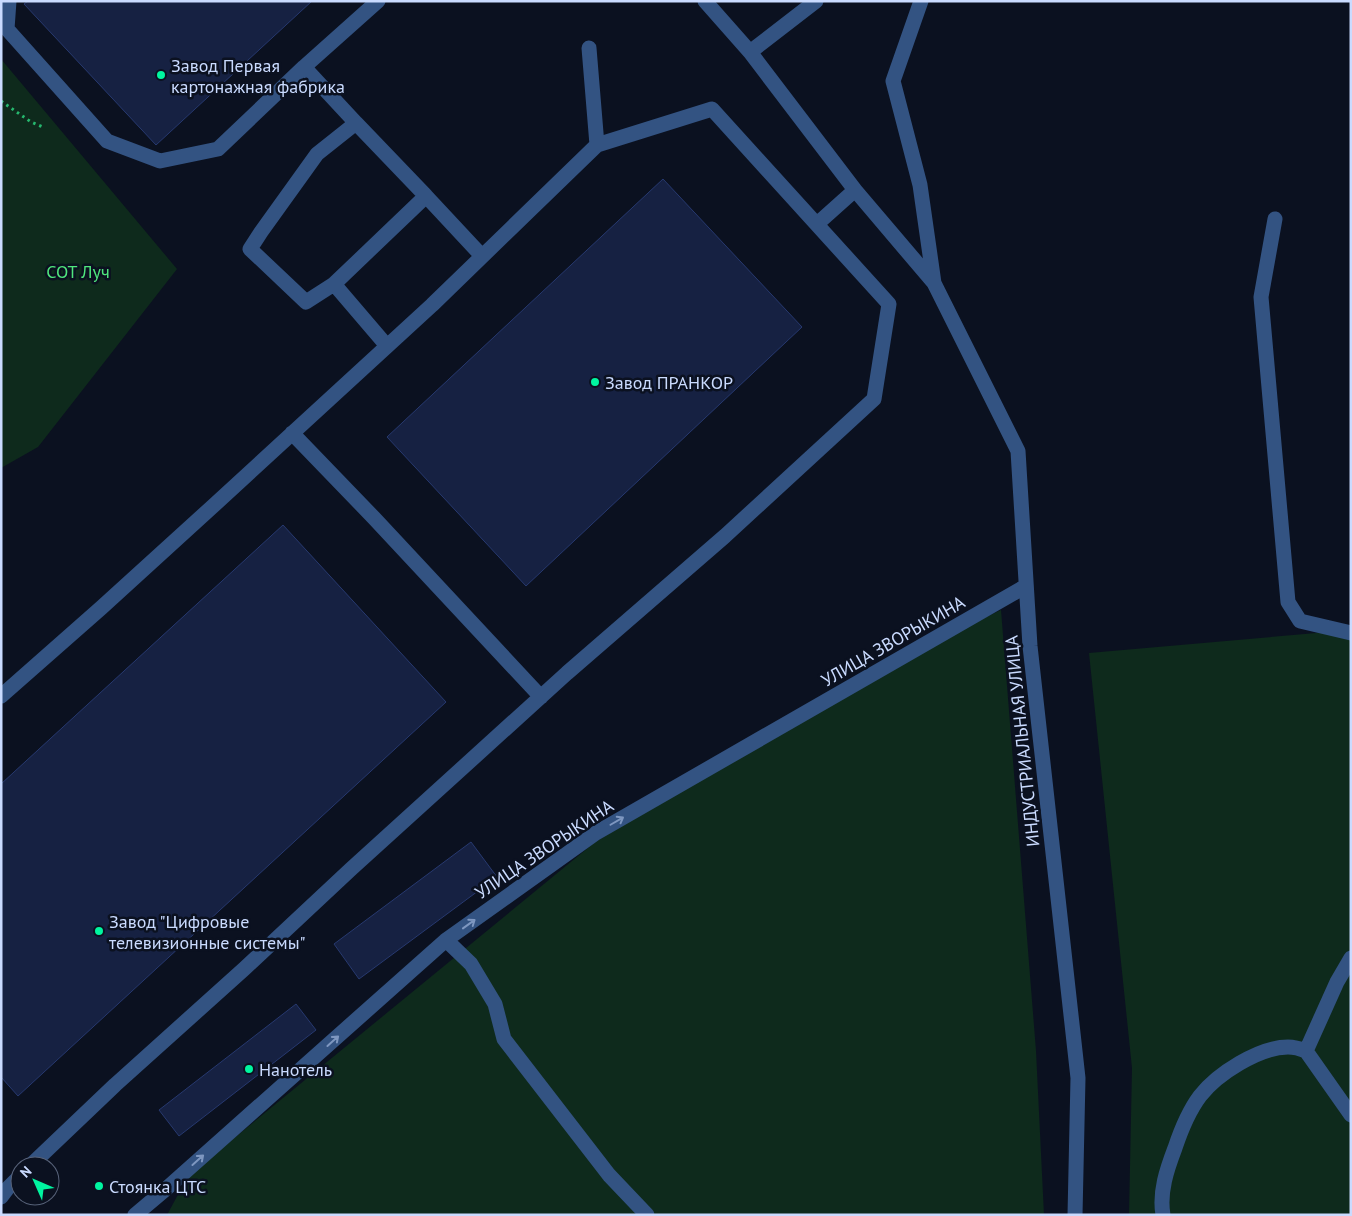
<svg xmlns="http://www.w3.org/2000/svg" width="1352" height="1216" font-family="'PT Sans',sans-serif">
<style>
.green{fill:#0e2a1c}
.building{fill:#162142;stroke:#27396f}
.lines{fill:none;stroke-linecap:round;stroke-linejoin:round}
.path{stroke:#26b76e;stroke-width:3;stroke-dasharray:2.5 4;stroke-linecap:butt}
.minor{stroke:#335382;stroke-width:15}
.oneway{stroke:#7e97c0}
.poi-dot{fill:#00f5a0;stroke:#0b1120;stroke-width:2}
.labels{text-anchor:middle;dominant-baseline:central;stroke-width:5;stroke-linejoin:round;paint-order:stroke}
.poi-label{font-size:18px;fill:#cadbff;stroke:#0b1120;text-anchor:start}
.park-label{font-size:18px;fill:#4fe67d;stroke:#0b1120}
.street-label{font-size:18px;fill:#cadbff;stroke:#0b1120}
</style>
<rect width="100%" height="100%" fill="#0b1120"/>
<path class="green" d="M 1,59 L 177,269 L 38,447 L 1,468 Z
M 1001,610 L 1036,1051 L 1044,1215 L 167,1215 L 188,1176 L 594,843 L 865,674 Z
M 1351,630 L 1351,1215 L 1129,1215 L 1132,1068 L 1089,653 Z"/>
<path class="building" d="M 28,1 L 312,1 L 156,145 L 24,4 Z
M 663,179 L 802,327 L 526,586 L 387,437 Z
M 283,525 L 446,702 L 18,1096 L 1,1077 L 1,784 Z
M 471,842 L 497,877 L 359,979 L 334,944 Z
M 296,1004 L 316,1030 L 179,1136 L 159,1110 Z"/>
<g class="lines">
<path class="path" d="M 1,101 L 31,122 L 45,128"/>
<path class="minor" d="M 9,1 L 7,29 L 107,141 L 160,161 L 218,149 L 304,67 L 378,1
M 705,1 L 750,52 L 855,190
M 921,1 L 893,81 L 920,185 L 934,283
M 589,48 L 597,145
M 750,52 L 816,1
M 304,67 L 356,123
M 1275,219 L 1261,297 L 1288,602 L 1300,621 L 1351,633
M 817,224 L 855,190 L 934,283 L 1018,451 L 1030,646 L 1078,1078 L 1075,1215
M 334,284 L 306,302 L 250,249 L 261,232 L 317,154 L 356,123 L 426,196
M 387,346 L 334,284 L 426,196 L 482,256
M 292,433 L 374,518 L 541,697
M 1,696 L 101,608 L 212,507 L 432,305 L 597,145 L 712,109 L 889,304 L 874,399 L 725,536 L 567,673 L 351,869 L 244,969 L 115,1085 L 30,1166
M 446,940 L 471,964 L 495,1004 L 504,1039 L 609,1175 L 647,1215
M 1306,1051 L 1351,1115
M 1,1197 L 7,1189 L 20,1176
M 135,1215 L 167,1188 L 446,940 L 596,833 L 1026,586
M 1163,1215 C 1159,1192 1167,1169 1175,1148 C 1181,1130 1188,1112 1200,1096 C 1217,1074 1259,1047 1288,1047 C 1294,1047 1301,1049 1306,1051 L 1337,982 L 1351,958"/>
</g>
<defs><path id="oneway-shaft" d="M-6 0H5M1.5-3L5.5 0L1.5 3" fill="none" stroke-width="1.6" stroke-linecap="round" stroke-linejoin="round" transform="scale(1.25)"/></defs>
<g class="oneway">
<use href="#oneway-shaft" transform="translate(617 821) rotate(-30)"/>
<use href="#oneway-shaft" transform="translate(469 924) rotate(-36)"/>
<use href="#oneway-shaft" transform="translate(333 1041) rotate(-42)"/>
<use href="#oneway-shaft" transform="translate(198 1160) rotate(-42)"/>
</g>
<g class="poi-dot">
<circle cx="161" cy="75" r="5"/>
<circle cx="595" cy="382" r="5"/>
<circle cx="99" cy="931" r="5"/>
<circle cx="249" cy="1069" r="5"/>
<circle cx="99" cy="1186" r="5"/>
</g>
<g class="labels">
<g class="poi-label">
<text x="171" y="65">Завод Первая<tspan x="171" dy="21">картонажная фабрика</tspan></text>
<text x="605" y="382">Завод ПРАНКОР</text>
<text x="109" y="921">Завод "Цифровые<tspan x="109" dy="21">телевизионные системы"</tspan></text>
<text x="259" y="1069">Нанотель</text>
<text x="109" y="1186">Стоянка ЦТС</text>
</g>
<g class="park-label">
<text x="78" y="271">СОТ Луч</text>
</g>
<g class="street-label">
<text transform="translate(893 641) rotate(-30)">УЛИЦА ЗВОРЫКИНА</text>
<text transform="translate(1022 741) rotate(-96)">ИНДУСТРИАЛЬНАЯ УЛИЦА</text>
<text transform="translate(544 849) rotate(-34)">УЛИЦА ЗВОРЫКИНА</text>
</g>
</g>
<rect width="1352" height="1216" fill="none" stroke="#cadbff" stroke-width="5"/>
<g transform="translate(35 1181) rotate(315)"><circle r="24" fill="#0b1120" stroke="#576279"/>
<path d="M0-4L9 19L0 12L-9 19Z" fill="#00f5a0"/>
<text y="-8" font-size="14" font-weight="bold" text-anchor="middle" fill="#cadbff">N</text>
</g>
</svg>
